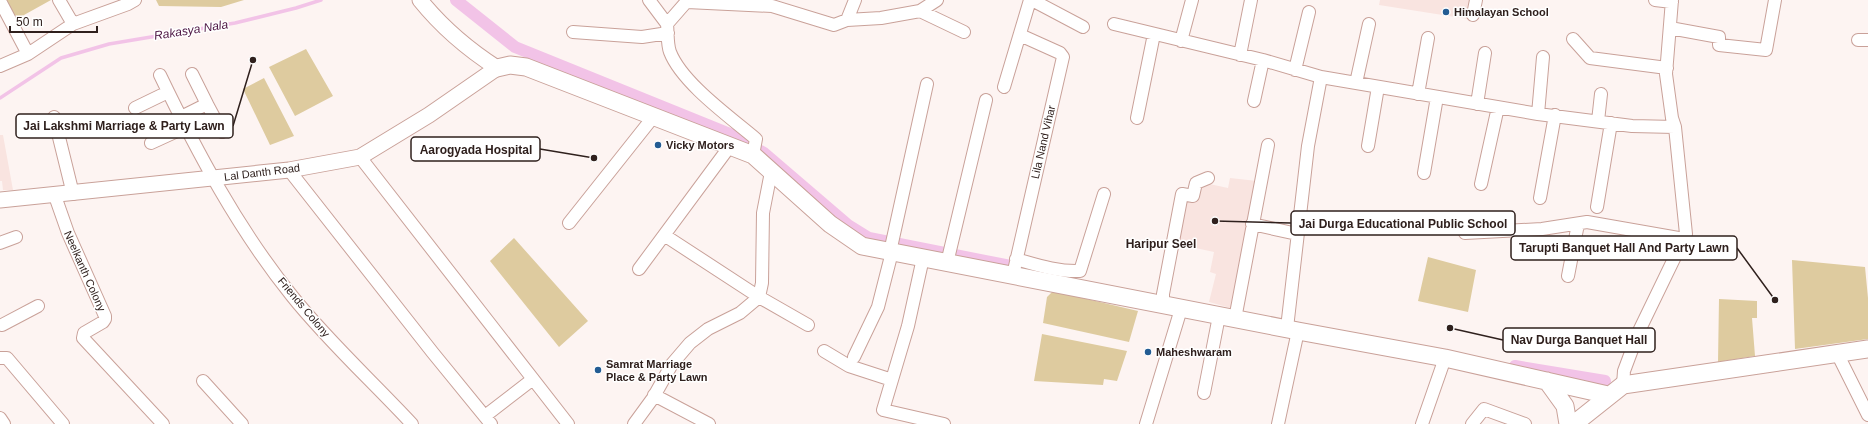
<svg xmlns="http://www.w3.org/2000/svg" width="1868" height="424" font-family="Arial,sans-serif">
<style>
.built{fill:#f9e4e0}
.green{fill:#decb9f}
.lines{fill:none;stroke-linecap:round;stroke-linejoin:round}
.stream{stroke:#f2c3e7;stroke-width:3.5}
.canal{stroke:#f2c3e7;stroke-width:12}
.minor-casing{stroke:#c9a199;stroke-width:14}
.tertiary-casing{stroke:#c9a199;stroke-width:17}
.secondary-casing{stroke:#c9a199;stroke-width:19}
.minor{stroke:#fff;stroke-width:12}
.tertiary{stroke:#fff;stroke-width:15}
.secondary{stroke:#fff;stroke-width:17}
.poi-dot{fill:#235c93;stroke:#fff;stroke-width:1.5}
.labels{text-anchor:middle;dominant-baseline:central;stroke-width:3;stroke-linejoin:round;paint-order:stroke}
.poi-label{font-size:11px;font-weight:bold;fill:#2f201d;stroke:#fff;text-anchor:start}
.street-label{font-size:11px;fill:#2f201d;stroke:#fff}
.water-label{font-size:12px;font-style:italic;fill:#491240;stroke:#fff}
.neighbourhood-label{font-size:12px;font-weight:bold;fill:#2f201d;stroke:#fff}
.leader{fill:none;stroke:#2f201d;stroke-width:1.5}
.callout-dot{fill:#2f201d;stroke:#fff;stroke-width:1.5}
.callout{fill:#fff;stroke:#2f201d;stroke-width:1.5}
.callout-label{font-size:12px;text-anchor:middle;font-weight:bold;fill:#2f201d}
</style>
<rect width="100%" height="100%" fill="#fdf4f2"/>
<path class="built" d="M 1380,0 L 1470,0 L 1468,19 L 1379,5 Z
M 0,135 L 3,135 L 13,190 L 3,190 L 2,181 L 0,181 Z
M 1230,178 L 1257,181 L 1234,309 L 1209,302 L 1216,274 L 1210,272 L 1214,252 L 1177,244 L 1185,196 L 1200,182 L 1228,188 Z"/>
<path class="green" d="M 4,0 L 51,0 L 15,20 Z
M 156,0 L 244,0 L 221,7 L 159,6 Z
M 306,49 L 333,96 L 295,116 L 269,67 Z
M 264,78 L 294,136 L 270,145 L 243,89 Z
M 514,238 L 588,321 L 559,347 L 490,261 Z
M 1428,257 L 1476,270 L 1468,312 L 1418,301 Z
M 1792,260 L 1865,267 L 1868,298 L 1868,339 L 1795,349 Z
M 1053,291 L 1138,311 L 1129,342 L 1043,323 L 1047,297 Z
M 1719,299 L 1757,301 L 1757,318 L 1752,318 L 1755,356 L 1718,362 Z
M 1042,334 L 1127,351 L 1117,381 L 1104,379 L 1103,385 L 1034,381 Z"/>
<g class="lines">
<path class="stream" d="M 0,98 L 61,58 L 109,44 L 235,23 L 296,8 L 321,0"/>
<path class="canal" d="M 456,0 L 515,47 L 730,134 L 764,153 L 848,225 L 869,238 L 1046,273
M 1515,366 L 1605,381"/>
<g class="minor-casing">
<path id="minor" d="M 59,0 L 73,24
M 649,0 L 667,24
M 688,0 L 667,24 C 668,33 667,44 670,52 C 682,83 730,117 756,139 L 753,155
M 1032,0 L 1083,27
M 1655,0 L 1672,2
M 0,1 L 28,54
M 687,2 L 772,6 L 834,25 L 847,20 L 881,18 L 920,11 L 937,0
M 920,11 L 964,32
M 1473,15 L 1476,0
M 847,20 L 855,0
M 1114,24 L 1263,60 L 1321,77 L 1538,114 L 1632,126 L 1675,127
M 1670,28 L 1719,37 L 1719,45 L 1766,50 L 1775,0
M 573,32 L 642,37 L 668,33
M 1573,39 L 1590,58 L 1667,68
M 1858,40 L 1868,40
M 1181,41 L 1192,0
M 1240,55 L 1251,0
M 0,66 L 28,54 L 73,24 L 128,4 L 135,0
M 1295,70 L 1309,12
M 192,74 L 207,104
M 160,75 C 197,152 238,229 292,296 C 328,341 372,381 412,424
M 1356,83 L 1369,24
M 1004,87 L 1030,0
M 1418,94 L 1428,38
M 1254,101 L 1263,60
M 1477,104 L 1485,53
M 135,108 L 168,92
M 1538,114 L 1543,57
M 54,117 L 73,194
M 181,117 L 207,104 L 222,132
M 1137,118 L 1154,34
M 1598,121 L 1601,94
M 151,143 L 186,127
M 1368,146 L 1378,87
M 360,157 L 568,424
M 289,170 L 433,353 L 491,424
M 1424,173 L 1437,97
M 1481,184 L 1498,107
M 55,196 L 68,233 L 105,316 L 105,319 L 103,322 L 84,333 L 83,338 L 163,424
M 1540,198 L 1555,115
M 1597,207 L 1611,123
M 569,223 L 654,116
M 1252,224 L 1297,234
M 1465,233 L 1542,229 L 1587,222 L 1684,239
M 664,235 L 759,297 L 808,325
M 0,243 L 16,237
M 890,252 L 927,84
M 923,258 L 908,326 L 883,410 L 944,424
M 1016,259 C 1037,265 1058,272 1080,271 L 1104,194
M 947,263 L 986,100
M 639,269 L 730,146
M 1013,275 L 1063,57 L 1060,53 L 1020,35
M 1568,276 L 1578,224
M 1163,305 L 1163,294 L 1182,194 L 1193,196 L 1196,183 L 1208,178
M 1235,319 L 1268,145
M 2,325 L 38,306
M 1287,328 L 1308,146 L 1321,77
M 824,351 L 849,366 L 892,380
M 1837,353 L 1868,415
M 854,357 L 878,307 L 892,252
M 0,358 L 7,358 L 63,424
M 203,381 L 242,424
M 1623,385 L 1624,371 L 1639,331 L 1686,234 L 1675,127 L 1672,118 L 1666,74 L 1672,0
M 1204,393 L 1219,316
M 654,395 L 709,424
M 485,416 L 533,379
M 0,418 L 4,424
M 634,424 L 653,398 L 672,364 L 690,343 L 708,329 L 740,313 L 759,297 L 762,283 L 763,213 L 771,172
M 1146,424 L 1181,309
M 1278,424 L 1298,331
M 1422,424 L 1445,358
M 1472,424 L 1484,409 L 1525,424"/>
</g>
<g class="tertiary-casing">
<path id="tertiary" d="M 0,200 L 289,170 L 360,157 L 429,115 L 497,68 C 469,50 441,26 420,0"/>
</g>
<g class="secondary-casing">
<path id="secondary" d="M 497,68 L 510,65 L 526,67 L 753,155 L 830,224 L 862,246 L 1298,331 L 1445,358 L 1608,395
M 1547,381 L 1565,406 L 1568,424
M 1574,424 L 1623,385 L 1868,349"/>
</g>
<use href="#minor" class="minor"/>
<use href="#tertiary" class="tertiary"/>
<use href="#secondary" class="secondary"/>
</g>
<g class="poi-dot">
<circle cx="1446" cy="12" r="4"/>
<circle cx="658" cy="145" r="4"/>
<circle cx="1148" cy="352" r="4"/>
<circle cx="598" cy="370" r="4"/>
</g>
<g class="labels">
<g class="poi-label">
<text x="1454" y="12">Himalayan School</text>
<text x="666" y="145">Vicky Motors</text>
<text x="1156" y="352">Maheshwaram</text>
<text x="606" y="364">Samrat Marriage<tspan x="606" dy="13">Place &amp; Party Lawn</tspan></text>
</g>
<g class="street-label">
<text transform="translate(1043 142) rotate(-77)">Lila Nand Vihar</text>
<text transform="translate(262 172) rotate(-7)">Lal Danth Road</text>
<text transform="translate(85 271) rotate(66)">Neelkanth Colony</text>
<text transform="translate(304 307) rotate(50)">Friends Colony</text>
</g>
<g class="water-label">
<text transform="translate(191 30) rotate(-9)">Rakasya Nala</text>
</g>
<g class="neighbourhood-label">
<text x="1161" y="244">Haripur Seel</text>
</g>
</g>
<path class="leader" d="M253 60L233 126M594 158L540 149M1215 221L1291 223M1775 300L1737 248M1450 328L1503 340"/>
<g class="callout-dot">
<circle cx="253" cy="60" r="4"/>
<circle cx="594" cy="158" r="4"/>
<circle cx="1215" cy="221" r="4"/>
<circle cx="1775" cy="300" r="4"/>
<circle cx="1450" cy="328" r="4"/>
</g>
<g class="callout">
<rect x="16" y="114" width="217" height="24" rx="4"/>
<rect x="411" y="137" width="129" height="24" rx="4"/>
<rect x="1291" y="211" width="224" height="24" rx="4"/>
<rect x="1511" y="236" width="226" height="24" rx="4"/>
<rect x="1503" y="328" width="152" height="24" rx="4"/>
</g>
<g class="callout-label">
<text x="124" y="130">Jai Lakshmi Marriage &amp; Party Lawn</text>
<text x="476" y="154">Aarogyada Hospital</text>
<text x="1403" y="228">Jai Durga Educational Public School</text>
<text x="1624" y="252">Tarupti Banquet Hall And Party Lawn</text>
<text x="1579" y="344">Nav Durga Banquet Hall</text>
</g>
<path d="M10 26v6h87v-6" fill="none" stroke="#2f201d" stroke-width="2"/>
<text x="16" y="26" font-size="12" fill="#2f201d" stroke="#ffffff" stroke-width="3" paint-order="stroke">50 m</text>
</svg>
